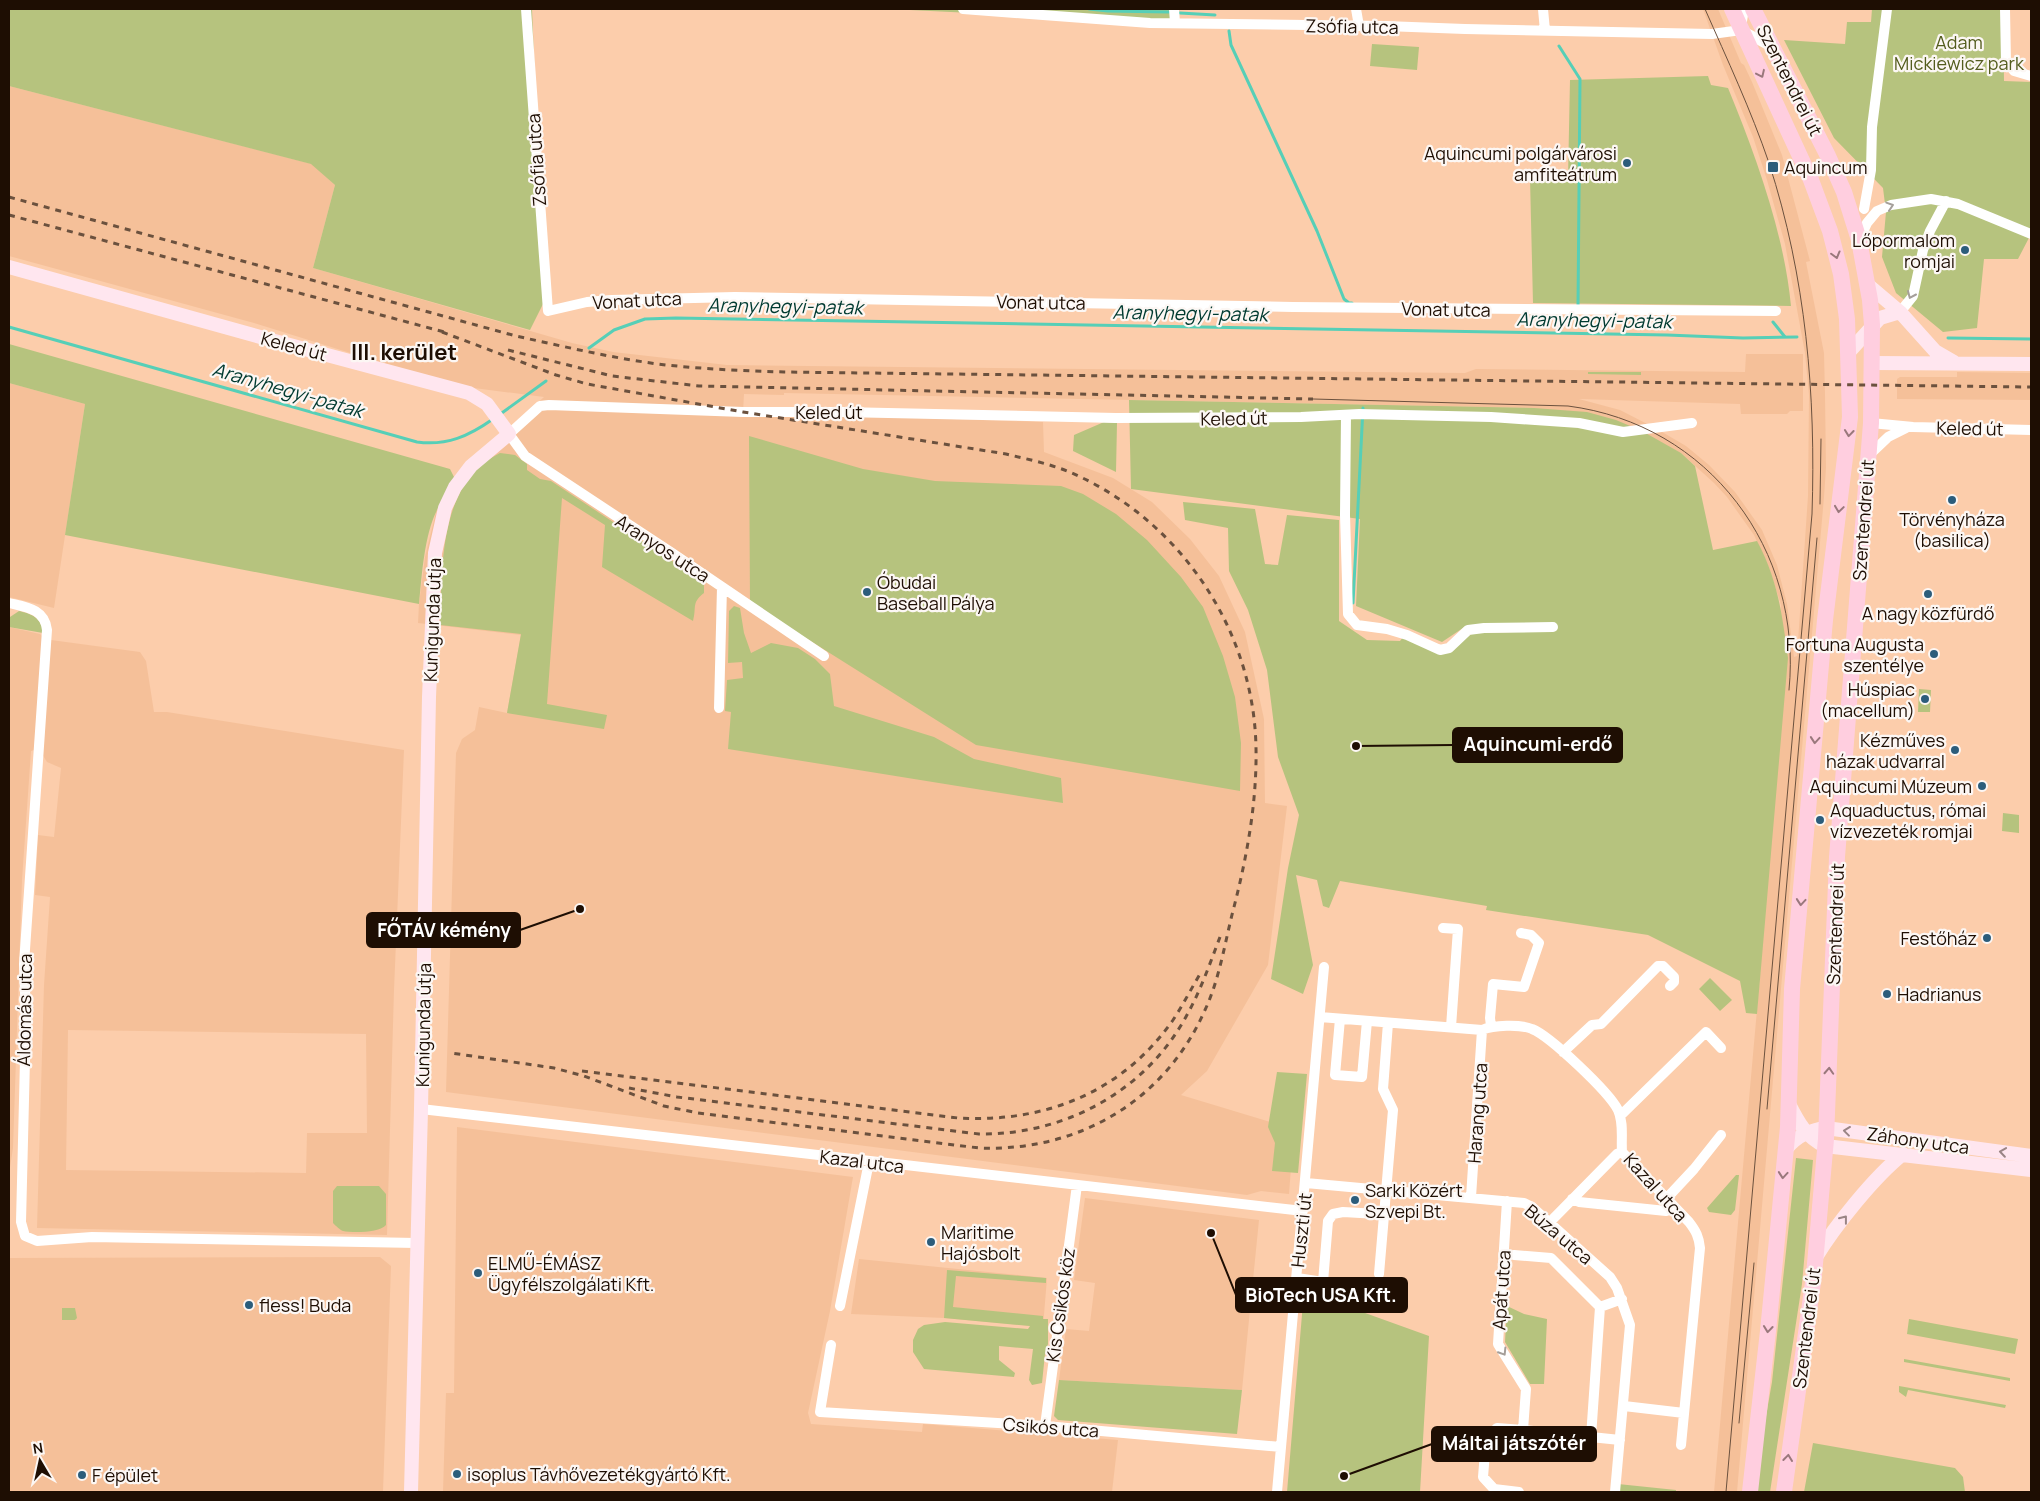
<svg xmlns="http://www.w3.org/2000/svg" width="2040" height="1501" font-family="Manrope,sans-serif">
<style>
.built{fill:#f5c099;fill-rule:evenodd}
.green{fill:#b6c37e}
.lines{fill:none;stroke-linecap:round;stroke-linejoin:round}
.stream{stroke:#56cfb7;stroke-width:3}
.street{stroke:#fff;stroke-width:10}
.secondary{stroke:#ffe6ef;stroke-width:14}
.primary{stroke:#ffcedf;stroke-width:16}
.tram{stroke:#6b513e;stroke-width:1}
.rail{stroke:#6b513e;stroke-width:3;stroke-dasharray:6 6;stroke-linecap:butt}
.oneway{stroke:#9a787c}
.oneway2{stroke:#a59f9a}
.oneway3{stroke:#9a8585}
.poi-dot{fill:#2c5d7b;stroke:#fcf7f4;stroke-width:2}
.labels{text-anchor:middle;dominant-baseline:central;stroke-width:4.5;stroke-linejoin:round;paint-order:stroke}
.street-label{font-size:18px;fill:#1e0e03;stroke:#fcf7f4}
.park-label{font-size:18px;fill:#535c1d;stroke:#fcf7f4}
.poi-label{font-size:18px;fill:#1e0e03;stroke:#fcf7f4;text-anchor:start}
.water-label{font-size:19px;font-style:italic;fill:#003a30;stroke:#fcf7f4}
.district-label{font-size:22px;font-weight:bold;fill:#1e0e03;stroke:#fcf7f4}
.leader{fill:none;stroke:#1e0e03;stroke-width:2}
.callout-dot{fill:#1e0e03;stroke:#fcf7f4;stroke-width:2}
.callout{fill:#1e0e03;stroke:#1e0e03;stroke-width:2}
.callout-label{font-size:19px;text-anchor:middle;font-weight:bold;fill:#fff}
</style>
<rect width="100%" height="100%" fill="#fccdab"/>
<path class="built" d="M 1703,9 L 1718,9 L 1741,63 L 1744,65 L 1752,82 L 1782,155 L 1810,261 L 1806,262 L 1824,353 L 1825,395 L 1826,468 L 1824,497 L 1737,1492 L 1714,1492 L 1760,976 L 1781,605 L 1769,568 L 1754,535 L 1727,497 L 1714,483 L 1681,453 L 1534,408 L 784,393 L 784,395 L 744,394 L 743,412 L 1043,422 L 1044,452 L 1113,478 L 1152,502 L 1190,539 L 1219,576 L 1245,632 L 1264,719 L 1265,803 L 1287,806 L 1268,965 L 1207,1071 L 1181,1095 L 1294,1129 L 1289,1194 L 1261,1191 L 1247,1195 L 446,1092 L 456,753 L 462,739 L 475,730 L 479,707 L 507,713 L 521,635 L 418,623 L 419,604 L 425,557 L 436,512 L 455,479 L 544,397 L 474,388 L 405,370 L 254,323 L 9,256 L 9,86 L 312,164 L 335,185 L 313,268 L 572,343 L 613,352 L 727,365 L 1465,373 L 1476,369 L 1745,372 L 1746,354 L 1803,354 L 1803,411 L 1790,411 L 1787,414 L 1741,414 L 1740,404 L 1579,399 L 1620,410 L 1657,429 L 1686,446 L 1709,465 L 1735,492 L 1762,530 L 1777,565 L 1787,604 L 1794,657 L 1797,656 L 1808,496 L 1809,395 L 1805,353 L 1785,244 L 1767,180 L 1753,137 L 1723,65 Z
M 1957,372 L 2031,373 L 2031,400 L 1897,399 L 1897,379 L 1900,377 L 1957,377 Z
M 9,383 L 85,404 L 54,608 L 9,597 Z
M 9,627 L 40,634 L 44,638 L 34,750 L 31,751 L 22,880 L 13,1148 L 9,1174 Z
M 51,640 L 140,652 L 146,661 L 154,712 L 167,712 L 404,750 L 394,990 L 387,1235 L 37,1228 L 44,985 L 50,897 L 35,895 L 38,835 L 54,837 L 61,768 L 47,762 L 42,754 ZM 68,1030 L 366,1034 L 367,1133 L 307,1133 L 306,1173 L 66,1170 Z
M 457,1127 L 853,1177 L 830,1311 L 808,1413 L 811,1424 L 922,1432 L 923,1424 L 1118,1440 L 1112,1492 L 443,1492 L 446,1393 L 454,1393 Z
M 1085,1198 L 1259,1220 L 1242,1390 L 1059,1380 L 1066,1329 L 1089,1331 L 1095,1283 L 1074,1280 Z
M 380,1257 L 391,1266 L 383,1492 L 9,1492 L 9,1258 Z
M 859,1259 L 1047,1278 L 1043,1327 L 944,1318 L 851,1314 Z"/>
<path class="green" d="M 9,9 L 532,9 L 540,196 L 546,298 L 530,330 L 313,268 L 335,185 L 311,164 L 9,86 Z
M 889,9 L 1174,9 L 1175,23 Z
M 1872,9 L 2003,9 L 2004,81 L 2031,82 L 2031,234 L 2018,259 L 1984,259 L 1977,328 L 1943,332 L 1896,293 L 1882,257 L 1886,212 L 1883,188 L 1834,138 L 1784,40 L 1845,44 L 1847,22 L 1871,22 Z
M 1372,44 L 1419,47 L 1417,70 L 1370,66 Z
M 1708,76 L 1711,85 L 1728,88 C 1756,156 1784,233 1791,306 L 1533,303 L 1530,178 L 1568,178 L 1570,80 Z
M 9,344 L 450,469 L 455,479 C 449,490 442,500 437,510 C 424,536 422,575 419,604 L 65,535 L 85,404 L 9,383 Z
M 1588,372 L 1641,372 L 1641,375 L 1588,374 Z
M 1129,400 L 1534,408 L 1587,412 L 1616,420 L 1642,431 L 1681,453 L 1695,466 L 1713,550 L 1757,541 C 1778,580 1782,614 1788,658 L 1757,1014 L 1746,1013 L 1740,981 L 1648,935 L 1486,910 L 1487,906 L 1340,881 L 1329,908 L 1323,906 L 1317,880 L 1296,875 L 1313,965 L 1303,994 L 1271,979 L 1288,868 L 1299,815 L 1278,757 L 1267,670 L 1248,610 L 1229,571 L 1228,528 L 1185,520 L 1183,502 L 1255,509 L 1265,564 L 1278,565 L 1287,515 L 1339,520 L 1339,621 L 1367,640 L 1400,641 L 1403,637 L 1433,651 L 1474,633 L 1554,631 L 1556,623 L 1466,626 L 1442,642 L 1356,606 L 1360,519 L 1131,489 Z
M 1104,422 L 1117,423 L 1116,472 L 1073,451 L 1074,435 Z
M 749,436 L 863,469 L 935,481 L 1061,486 L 1083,494 L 1116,514 L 1147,540 L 1181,577 L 1203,607 L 1223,656 L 1235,697 L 1241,743 L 1240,791 L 976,745 L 750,603 Z
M 500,453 L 515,455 L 527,464 L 527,470 L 540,479 L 551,481 L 704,582 L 704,593 C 691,603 697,607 693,621 L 602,567 L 605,525 L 562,498 L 547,704 L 607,715 L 604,729 L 507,713 L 521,634 L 440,625 C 442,573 439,500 483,463 C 488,459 495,456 500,453 Z
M 734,606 L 740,608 L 744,633 L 751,653 L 771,643 L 798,648 L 815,659 L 830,674 L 834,706 L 934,737 L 974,759 L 1061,778 L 1063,803 L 728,749 L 731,712 L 725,711 L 727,680 L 743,678 L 742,662 L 728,663 L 729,611 Z
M 19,611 C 32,614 42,618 43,633 L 9,627 L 10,617 Z
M 1919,689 L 1931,690 L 1930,712 L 1918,712 Z
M 2003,813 L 2019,815 L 2019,833 L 2002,831 Z
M 1710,978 L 1732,1000 L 1720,1011 L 1699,989 Z
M 1277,1072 L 1307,1074 L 1298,1173 L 1272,1171 L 1275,1143 L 1268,1127 Z
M 1796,1158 L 1813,1160 L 1802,1284 L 1770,1492 L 1757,1492 L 1765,1422 L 1772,1382 Z
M 1736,1175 L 1739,1175 L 1735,1210 L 1731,1215 L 1709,1212 L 1707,1208 Z
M 337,1186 L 379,1186 L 386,1194 L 386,1225 C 380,1233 352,1233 343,1231 C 340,1230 336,1226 333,1223 L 333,1191 Z
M 947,1270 L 1046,1278 L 1046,1283 L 956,1276 L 953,1307 L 1043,1316 L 1043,1319 L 1048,1319 L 1048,1344 L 1045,1354 L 1042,1383 L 1032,1385 L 1029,1380 L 1033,1349 L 999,1346 L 999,1360 L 1015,1373 L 1014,1377 L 924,1369 L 913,1352 L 913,1340 L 918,1329 L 924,1325 L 945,1322 L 1028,1329 L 1030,1326 L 944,1318 Z
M 1304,1291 L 1429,1336 L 1420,1492 L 1287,1492 Z
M 1507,1306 L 1524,1314 L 1547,1319 L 1544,1384 L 1530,1384 L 1505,1342 Z
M 62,1308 L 75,1308 L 77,1318 L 75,1320 L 62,1320 Z
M 1909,1319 L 2018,1339 L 2015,1354 L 1907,1334 Z
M 1904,1359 L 2010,1378 L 2010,1381 L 1904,1362 Z
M 1059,1380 L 1242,1390 L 1237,1434 L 1058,1420 L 1054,1416 Z
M 1899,1386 L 2006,1405 L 2005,1408 L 1908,1390 L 1906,1397 L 1899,1392 Z
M 1813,1443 L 1955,1468 L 1963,1477 L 1965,1492 L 1804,1492 Z
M 1618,1484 L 1676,1490 L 1676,1492 L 1618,1492 Z"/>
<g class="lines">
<path class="stream" d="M 1089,9 L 1108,11 L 1169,12
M 1180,13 L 1215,15
M 1229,31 L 1231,45 L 1317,231 L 1344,299 L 1349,303 L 1352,303
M 1559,46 L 1580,79 L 1578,307
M 1773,322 L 1785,337
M 9,327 L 417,442 C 447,446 469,436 493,419
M 1948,338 L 2031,339
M 589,348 L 614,330 L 645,319 L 676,318 L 1667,335 L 1743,338 L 1797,337
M 499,415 L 546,381
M 1353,603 L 1363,408"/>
<path class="street" d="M 526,9 L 548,311 L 587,302 L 612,300 L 735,297 L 1293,307 L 1776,311
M 963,9 L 1150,23 L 1385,26 L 1465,29 L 1712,34 L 1741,30 L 1772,47
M 1174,9 L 1175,23
M 1356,9 L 1359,26
M 1543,9 L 1545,31
M 2005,9 L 2006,62 L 2014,71 L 2031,76
M 1741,27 L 1744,9
M 1864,209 L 1871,170 L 1872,127 L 1887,9
M 1859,240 L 1867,223 L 1877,211 L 1891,205 L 1931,199 L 1958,204 L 2031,234
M 1900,312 L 1913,296 L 1923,250 L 1930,231 L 1946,201
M 1346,415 L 1345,515 L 1348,614 L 1357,625 L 1387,629 L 1407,635 L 1440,650 L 1449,648 L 1468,630 L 1484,628 L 1553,627
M 1871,423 L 1913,427 L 2031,430
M 1868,456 L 1888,437 L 1906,428
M 9,603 C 26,607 45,609 47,630 L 24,964 L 26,1018 L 21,1222 L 25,1236 L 37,1241 L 92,1237 L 417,1243
M 824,656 L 672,553 L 525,456 L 509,434 L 540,406 L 549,405 L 743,412 L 841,412 L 1116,418 L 1301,417 L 1359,414 L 1491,417 L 1579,423 L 1623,432 L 1692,423
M 719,708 L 722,587
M 1443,928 L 1458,929 L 1451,1027
M 1320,1017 L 1482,1030 C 1493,1025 1520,1024 1532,1029 C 1550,1036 1609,1092 1618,1110 C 1624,1123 1621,1138 1622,1152 L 1689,1222 C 1696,1231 1699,1237 1700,1248 L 1681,1445
M 1340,1019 L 1335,1075 L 1362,1077 L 1367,1021
M 1491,1026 L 1490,1018 L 1493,984 L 1524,987 L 1539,943 L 1531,935 L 1521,933
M 1563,1052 L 1592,1025 L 1601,1024 L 1658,966 L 1663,966 L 1674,977 L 1674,982 L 1670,986
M 421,1109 L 1303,1211
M 1620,1116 L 1706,1032 L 1721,1048
M 1306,1183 L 1524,1203 L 1532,1207 L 1610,1277 L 1617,1288 L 1630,1325 L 1615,1492
M 1471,1197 L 1482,1030
M 1572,1199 L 1579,1202 L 1666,1211 L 1674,1208
M 1666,1199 L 1694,1169 L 1721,1135
M 1507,1201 L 1498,1344 L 1526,1389 L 1523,1430 L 1497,1428 L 1486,1440 L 1483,1477 L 1494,1489 L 1519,1492
M 1549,1223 L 1617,1154 L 1622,1152
M 1514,1255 L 1551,1258 L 1600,1307 L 1591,1437
M 1379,1274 L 1393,1110 L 1383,1089 L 1388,1023
M 1297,1278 L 1323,1282 L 1328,1221 L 1333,1214 L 1343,1212 L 1378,1214 L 1384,1209
M 840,1306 L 869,1162
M 1600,1307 L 1622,1299
M 831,1345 L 820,1412 L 1045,1426 L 1281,1447
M 1624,1406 L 1684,1413
M 1045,1426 L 1077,1185
M 1523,1430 L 1620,1440
M 1277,1492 L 1324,967"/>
<path class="secondary" d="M 9,267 L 271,340 L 469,393 L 487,404 L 509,434 L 471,466 L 455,487 L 445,508 L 435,553 L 429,697 L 421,1109 L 411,1492
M 1867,284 L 1900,312 L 1935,351 L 1954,362
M 1849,352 L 1880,318 L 1900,312
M 1873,363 L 2031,364
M 1789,1104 C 1798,1122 1806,1137 1825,1146 L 2031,1170
M 1786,1149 C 1797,1136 1809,1130 1826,1128 L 2031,1156
M 1816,1257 C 1835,1226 1874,1177 1903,1154"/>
<path class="primary" d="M 1732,9 L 1811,180 L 1830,231 L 1841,274 L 1847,319 L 1850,417 L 1825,620 L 1792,989 L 1788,1127 L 1768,1331 L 1750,1492
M 1753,9 L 1828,156 L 1844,192 L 1859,240 L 1870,300 L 1872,325 L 1871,423 L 1837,857 L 1826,1139 L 1814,1275 L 1784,1492"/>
<path class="tram" d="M 1705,9 C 1727,59 1751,110 1769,163 C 1806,277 1816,395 1812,514 L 1726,1492
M 1313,399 L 1568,406 C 1709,424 1803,550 1789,690
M 1820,504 L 1821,439
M 1767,1109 L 1817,538
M 1739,1423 L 1754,1263"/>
<path class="rail" d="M 9,197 L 516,336 C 566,347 616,359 666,365 C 705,369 745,371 784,372 L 2031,387
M 9,215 L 448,333
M 442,332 L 556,375 L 587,384 L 743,412 L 1006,454 C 1026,459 1047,463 1067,471 C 1178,517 1254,628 1256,748 C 1257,802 1247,856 1234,907 C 1225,941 1220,978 1205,1010 C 1165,1101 1078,1152 979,1148 L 698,1113 L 664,1106 L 584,1076 L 554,1068 L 451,1053
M 508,350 L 612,376 L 699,386 L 1313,399
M 582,1071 L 958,1118 C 1044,1123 1122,1093 1173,1020 C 1183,1005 1191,989 1200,974
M 629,1088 L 677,1097 L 979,1134 C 1062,1135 1141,1094 1183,1022 C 1199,995 1209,966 1220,937"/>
</g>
<defs><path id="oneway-chevron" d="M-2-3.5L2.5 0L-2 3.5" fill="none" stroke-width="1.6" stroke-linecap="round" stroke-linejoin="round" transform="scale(1.25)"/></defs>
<g class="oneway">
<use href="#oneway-chevron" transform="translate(1761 74) rotate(65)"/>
<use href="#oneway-chevron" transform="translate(1836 255) rotate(75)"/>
<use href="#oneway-chevron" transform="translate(1849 433) rotate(96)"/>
<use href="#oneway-chevron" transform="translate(1839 509) rotate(98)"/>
<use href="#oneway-chevron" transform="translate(1815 740) rotate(95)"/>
<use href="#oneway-chevron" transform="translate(1801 902) rotate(95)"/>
<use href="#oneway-chevron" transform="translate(1829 1071) rotate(-87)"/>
<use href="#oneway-chevron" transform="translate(1783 1175) rotate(95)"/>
<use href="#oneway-chevron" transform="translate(1768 1329) rotate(96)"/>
<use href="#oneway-chevron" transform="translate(1788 1458) rotate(-83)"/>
</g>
<g class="oneway2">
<use href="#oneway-chevron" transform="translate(1890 206) rotate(-18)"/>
<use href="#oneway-chevron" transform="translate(1911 295) rotate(114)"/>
<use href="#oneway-chevron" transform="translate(1503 1352) rotate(58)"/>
</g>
<g class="oneway3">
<use href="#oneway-chevron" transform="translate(1847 1131) rotate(-173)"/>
<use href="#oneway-chevron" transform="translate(2003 1152) rotate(-172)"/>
<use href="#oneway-chevron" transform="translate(1844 1219) rotate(-52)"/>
</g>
<g class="poi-dot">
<circle cx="1627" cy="163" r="5"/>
<rect x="1767" y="161" width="12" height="12" rx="2.5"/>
<circle cx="1965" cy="250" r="5"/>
<circle cx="1952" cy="500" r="5"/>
<circle cx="867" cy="592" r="5"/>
<circle cx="1928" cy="594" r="5"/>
<circle cx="1934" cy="654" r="5"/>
<circle cx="1925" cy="699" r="5"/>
<circle cx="1955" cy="750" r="5"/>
<circle cx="1982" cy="786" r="5"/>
<circle cx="1820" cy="820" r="5"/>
<circle cx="1987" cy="938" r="5"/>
<circle cx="1887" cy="994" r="5"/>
<circle cx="1355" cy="1200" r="5"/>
<circle cx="931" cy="1242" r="5"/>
<circle cx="478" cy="1273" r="5"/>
<circle cx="249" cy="1305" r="5"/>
<circle cx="457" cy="1474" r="5"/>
<circle cx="82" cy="1475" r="5"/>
</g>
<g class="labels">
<g class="street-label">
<text transform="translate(1352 26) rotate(1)">Zsófia utca</text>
<text transform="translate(1790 80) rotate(63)">Szentendrei út</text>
<text transform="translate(536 160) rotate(-94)">Zsófia utca</text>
<text transform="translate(637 300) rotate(-3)">Vonat utca</text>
<text transform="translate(1041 302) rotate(1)">Vonat utca</text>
<text transform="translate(1446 309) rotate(1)">Vonat utca</text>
<text transform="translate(294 346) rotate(15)">Keled út</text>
<text x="829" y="412">Keled út</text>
<text transform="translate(1234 418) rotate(-1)">Keled út</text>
<text transform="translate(1970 428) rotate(1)">Keled út</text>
<text transform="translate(1863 520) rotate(-86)">Szentendrei út</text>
<text transform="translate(663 548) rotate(33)">Aranyos utca</text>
<text transform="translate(432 620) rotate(-88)">Kunigunda útja</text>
<text transform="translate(1835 924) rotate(-88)">Szentendrei út</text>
<text transform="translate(24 1010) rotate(-89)">Áldomás utca</text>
<text transform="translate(423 1025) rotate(-89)">Kunigunda útja</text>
<text transform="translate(1477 1113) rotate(-86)">Harang utca</text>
<text transform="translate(1918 1140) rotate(8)">Záhony utca</text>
<text transform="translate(862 1161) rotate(7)">Kazal utca</text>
<text transform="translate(1656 1187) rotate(48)">Kazal utca</text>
<text transform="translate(1301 1230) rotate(-84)">Huszti út</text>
<text transform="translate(1559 1234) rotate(40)">Búza utca</text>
<text transform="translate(1501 1290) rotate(-86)">Apát utca</text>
<text transform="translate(1060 1305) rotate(-82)">Kis Csikós köz</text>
<text transform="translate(1806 1328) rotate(-83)">Szentendrei út</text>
<text transform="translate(1051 1427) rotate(4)">Csikós utca</text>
</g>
<g class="park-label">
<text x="1959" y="42">Adam<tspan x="1959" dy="21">Mickiewicz park</tspan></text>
</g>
<g class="poi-label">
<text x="1617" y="153" text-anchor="end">Aquincumi polgárvárosi<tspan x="1617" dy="21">amfiteátrum</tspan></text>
<text x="1784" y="167">Aquincum</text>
<text x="1955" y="240" text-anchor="end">Lőpormalom<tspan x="1955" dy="21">romjai</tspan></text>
<text x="1952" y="519" text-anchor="middle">Törvényháza<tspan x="1952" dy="21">(basilica)</tspan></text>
<text x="877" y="582">Óbudai<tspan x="877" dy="21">Baseball Pálya</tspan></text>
<text x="1928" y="613" text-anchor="middle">A nagy közfürdő</text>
<text x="1924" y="644" text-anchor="end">Fortuna Augusta<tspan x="1924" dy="21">szentélye</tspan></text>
<text x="1915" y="689" text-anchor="end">Húspiac<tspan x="1915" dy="21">(macellum)</tspan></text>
<text x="1945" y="740" text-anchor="end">Kézműves<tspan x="1945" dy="21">házak udvarral</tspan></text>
<text x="1972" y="786" text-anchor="end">Aquincumi Múzeum</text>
<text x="1830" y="810">Aquaductus, római<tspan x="1830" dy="21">vízvezeték romjai</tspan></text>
<text x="1977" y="938" text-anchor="end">Festőház</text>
<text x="1897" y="994">Hadrianus</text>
<text x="1365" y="1190">Sarki Közért<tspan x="1365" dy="21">Szvepi Bt.</tspan></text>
<text x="941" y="1232">Maritime<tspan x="941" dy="21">Hajósbolt</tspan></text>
<text x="488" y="1263">ELMŰ-ÉMÁSZ<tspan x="488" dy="21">Ügyfélszolgálati Kft.</tspan></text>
<text x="259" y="1305">fless! Buda</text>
<text x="467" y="1474">isoplus Távhővezetékgyártó Kft.</text>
<text x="92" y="1475">F épület</text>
</g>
<g class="water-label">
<text transform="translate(785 306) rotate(1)">Aranyhegyi-patak</text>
<text transform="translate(1190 313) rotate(1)">Aranyhegyi-patak</text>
<text transform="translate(1594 320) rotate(1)">Aranyhegyi-patak</text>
<text transform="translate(288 390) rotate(16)">Aranyhegyi-patak</text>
</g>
<g class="district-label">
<text x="404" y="352">III. kerület</text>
</g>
</g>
<path class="leader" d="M1356 746L1453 745M580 909L520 930M1211 1233L1236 1295M1344 1476L1432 1444"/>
<g class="callout-dot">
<circle cx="1356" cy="746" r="5"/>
<circle cx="580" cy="909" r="5"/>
<circle cx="1211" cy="1233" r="5"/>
<circle cx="1344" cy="1476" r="5"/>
</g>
<g class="callout">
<rect x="1453" y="728" width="169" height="34" rx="5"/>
<rect x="367" y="913" width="153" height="34" rx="5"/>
<rect x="1236" y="1278" width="171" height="34" rx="5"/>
<rect x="1432" y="1427" width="164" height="34" rx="5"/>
</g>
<g class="callout-label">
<text x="1538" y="751">Aquincumi-erdő</text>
<text x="444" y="937">FŐTÁV kémény</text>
<text x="1321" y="1302">BioTech USA Kft.</text>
<text x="1514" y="1450">Máltai játszótér</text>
</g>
<rect width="2040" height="1501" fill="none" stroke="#1e0e03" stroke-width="20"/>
<g transform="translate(40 1461) rotate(351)" stroke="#fcf7f4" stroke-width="4" paint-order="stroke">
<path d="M0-4L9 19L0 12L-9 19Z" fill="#1e0e03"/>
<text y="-8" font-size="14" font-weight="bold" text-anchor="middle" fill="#1e0e03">N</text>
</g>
</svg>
